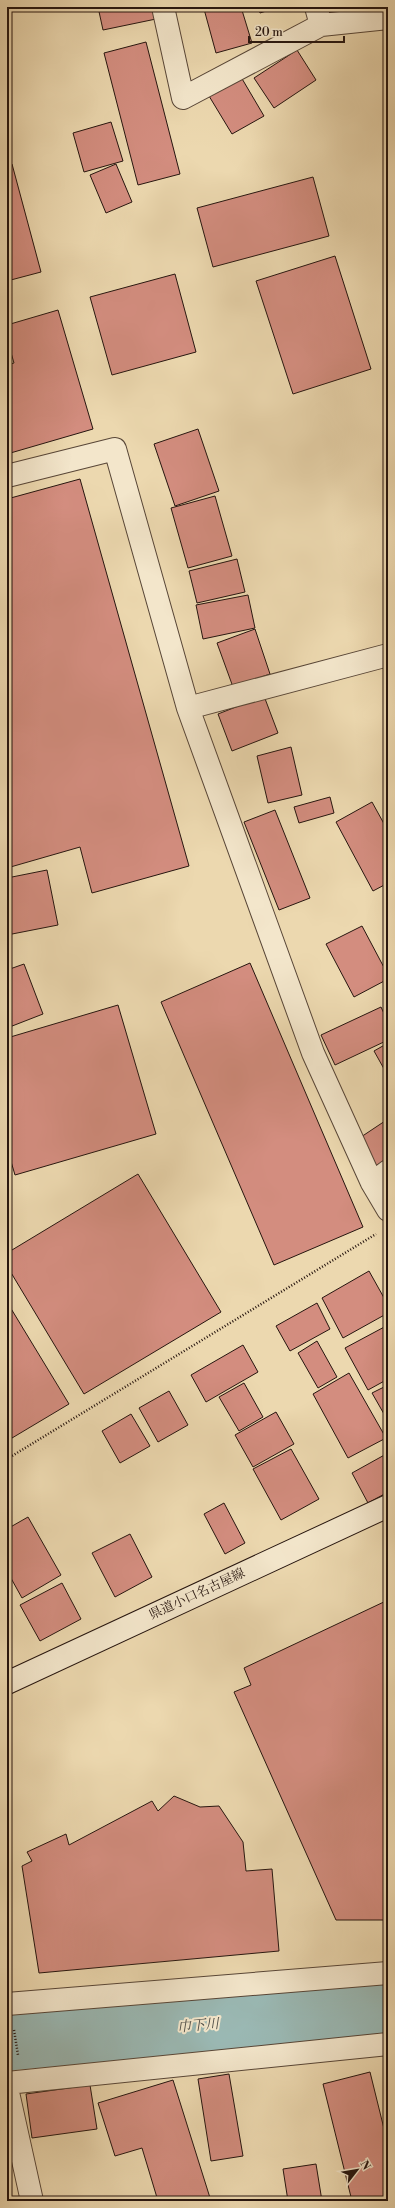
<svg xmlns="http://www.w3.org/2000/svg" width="395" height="2208" font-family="'Libre Bodoni','Noto Serif JP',serif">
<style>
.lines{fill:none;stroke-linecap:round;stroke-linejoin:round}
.river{stroke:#9ab8b3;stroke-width:57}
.building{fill:#d38d7f;stroke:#26150f}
.street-casing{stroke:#584637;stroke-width:24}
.secondary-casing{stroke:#26150f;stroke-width:24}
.path{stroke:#26150f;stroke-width:2.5;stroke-dasharray:1 2;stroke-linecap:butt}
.street{stroke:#f3e6cb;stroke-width:22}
.secondary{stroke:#f3e6cb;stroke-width:22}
.labels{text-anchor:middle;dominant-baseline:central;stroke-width:4;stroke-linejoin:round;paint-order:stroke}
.street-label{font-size:13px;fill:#26150f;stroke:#f3e6cb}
.water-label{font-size:14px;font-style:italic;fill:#4f4e48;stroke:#f3e6cb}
</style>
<rect width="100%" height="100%" fill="#ecd8af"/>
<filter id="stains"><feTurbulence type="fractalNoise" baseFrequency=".005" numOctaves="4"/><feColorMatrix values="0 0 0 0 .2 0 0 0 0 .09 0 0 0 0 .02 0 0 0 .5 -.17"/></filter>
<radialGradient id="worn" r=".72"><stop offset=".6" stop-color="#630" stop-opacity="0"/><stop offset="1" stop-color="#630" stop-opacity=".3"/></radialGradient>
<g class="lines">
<path class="river" d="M 7,2042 L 388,2009"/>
</g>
<path class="building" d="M 98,7 L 153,7 L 156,19 L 103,30 Z
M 211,7 L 241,7 L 252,43 L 216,53 L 204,9 Z
M 258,7 L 279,7 L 260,13 Z
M 146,42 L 180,174 L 138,185 L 104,53 Z
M 297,50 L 316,80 L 274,108 L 254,78 Z
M 241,77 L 264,116 L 232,134 L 209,96 Z
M 111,122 L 123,161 L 84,172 L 73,133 Z
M 12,164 L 41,272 L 7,281 L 7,166 Z
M 116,164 L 132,202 L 106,213 L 90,175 Z
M 313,177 L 329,236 L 213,267 L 197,208 Z
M 335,256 L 371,369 L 293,394 L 256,281 Z
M 175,274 L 196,352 L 112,375 L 90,297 Z
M 58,310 L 93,429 L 7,454 L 7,365 L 14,363 L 7,339 L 7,325 Z
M 198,429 L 219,491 L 175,506 L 154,444 Z
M 80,479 L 189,866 L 92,893 L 80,847 L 7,868 L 7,499 Z
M 215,496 L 232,556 L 188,568 L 171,508 Z
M 237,559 L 245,592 L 197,603 L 189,571 Z
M 248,595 L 255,628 L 203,639 L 196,605 Z
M 255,629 L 270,674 L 233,687 L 217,643 Z
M 264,696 L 278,733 L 232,751 L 218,714 Z
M 291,747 L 302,795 L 268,803 L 257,756 Z
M 330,797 L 334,813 L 299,823 L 294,807 Z
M 372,802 L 388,831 L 388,883 L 373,891 L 336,822 Z
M 275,810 L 310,898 L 279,910 L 244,822 Z
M 47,870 L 58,925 L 7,935 L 7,878 Z
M 362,926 L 388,975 L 388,979 L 354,997 L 326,944 Z
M 250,963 L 363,1227 L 274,1265 L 161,1002 Z
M 24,964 L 43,1014 L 7,1028 L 7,970 Z
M 118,1005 L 156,1134 L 15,1175 L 7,1148 L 7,1038 Z
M 381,1007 L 388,1022 L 388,1040 L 335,1065 L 321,1035 Z
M 388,1043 L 388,1076 L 374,1051 Z
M 388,1119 L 388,1158 L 376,1166 L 358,1139 Z
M 138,1174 L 221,1312 L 84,1394 L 7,1266 L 7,1253 Z
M 369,1271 L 388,1305 L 388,1313 L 343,1338 L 322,1298 Z
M 7,1302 L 69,1404 L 7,1441 Z
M 317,1303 L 330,1329 L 290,1351 L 276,1326 Z
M 388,1325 L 388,1379 L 368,1390 L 345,1348 Z
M 317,1341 L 337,1377 L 318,1388 L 298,1353 Z
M 243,1345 L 258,1372 L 206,1402 L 191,1375 Z
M 349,1373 L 386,1438 L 348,1458 L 313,1394 Z
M 244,1383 L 263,1417 L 239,1431 L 219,1397 Z
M 388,1385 L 388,1421 L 372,1393 Z
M 169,1391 L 188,1425 L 158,1442 L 139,1408 Z
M 276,1412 L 294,1444 L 253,1467 L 235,1435 Z
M 131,1414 L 150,1446 L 120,1463 L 102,1431 Z
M 291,1449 L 319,1499 L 281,1520 L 253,1469 Z
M 388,1453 L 388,1492 L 368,1503 L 352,1473 Z
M 224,1503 L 245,1543 L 225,1554 L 204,1514 Z
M 28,1517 L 61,1575 L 22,1598 L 7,1571 L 7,1529 Z
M 130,1534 L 152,1577 L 115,1597 L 92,1553 Z
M 62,1583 L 81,1619 L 40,1641 L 20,1605 Z
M 388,1600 L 388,1920 L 336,1920 L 234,1692 L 251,1685 L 244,1668 Z
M 174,1796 L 200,1807 L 219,1806 L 243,1842 L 246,1871 L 272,1869 L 279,1951 L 39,1973 L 22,1866 L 32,1861 L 27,1852 L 66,1834 L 69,1845 L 152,1801 L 158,1811 Z
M 370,2072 L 388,2145 L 388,2201 L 352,2201 L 323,2084 Z
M 229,2074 L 243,2156 L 211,2161 L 198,2079 Z
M 173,2080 L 211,2201 L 158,2201 L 142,2148 L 115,2156 L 98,2103 Z
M 90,2085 L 97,2129 L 32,2138 L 26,2094 Z
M 316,2164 L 322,2201 L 288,2201 L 283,2169 Z"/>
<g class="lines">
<g class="street-casing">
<path id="street" d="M 163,7 L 183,98 L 321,25 L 388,18
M 316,7 L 321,25
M 7,476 L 115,449 L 188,708 L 313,1053 L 372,1183 L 388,1210
M 188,708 L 388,655
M 372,1183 L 388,1171
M 7,2004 L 388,1973
M 7,2083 L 388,2044
M 7,2088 L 32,2201"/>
</g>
<g class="secondary-casing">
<path id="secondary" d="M 7,1683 L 388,1506"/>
</g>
<path class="path" d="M 7,1459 L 376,1234
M 14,2030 L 18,2055"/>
<use href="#street" class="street"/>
<use href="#secondary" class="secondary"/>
</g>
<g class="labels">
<g class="street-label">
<text transform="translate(197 1594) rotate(-25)">県道小口名古屋線</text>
</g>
<g class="water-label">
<text transform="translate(198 2026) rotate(-5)">巾下川</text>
</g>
</g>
<rect width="395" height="2208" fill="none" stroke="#ecd8af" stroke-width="24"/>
<rect x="8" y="8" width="379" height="2192" fill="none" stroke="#26150f" stroke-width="2"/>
<rect x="12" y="12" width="371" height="2184" fill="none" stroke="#26150f"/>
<g transform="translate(357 2170) rotate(59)" stroke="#f3e6cb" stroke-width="3" paint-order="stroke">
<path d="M0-3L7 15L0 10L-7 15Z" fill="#26150f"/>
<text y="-6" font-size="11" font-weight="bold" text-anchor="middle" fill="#26150f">N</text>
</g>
<path d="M249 36v6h95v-6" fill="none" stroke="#26150f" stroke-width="2"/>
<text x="255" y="36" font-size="12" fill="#26150f" stroke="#f3e6cb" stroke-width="3" paint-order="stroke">20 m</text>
<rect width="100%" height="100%" filter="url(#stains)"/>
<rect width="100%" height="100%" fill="url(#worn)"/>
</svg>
